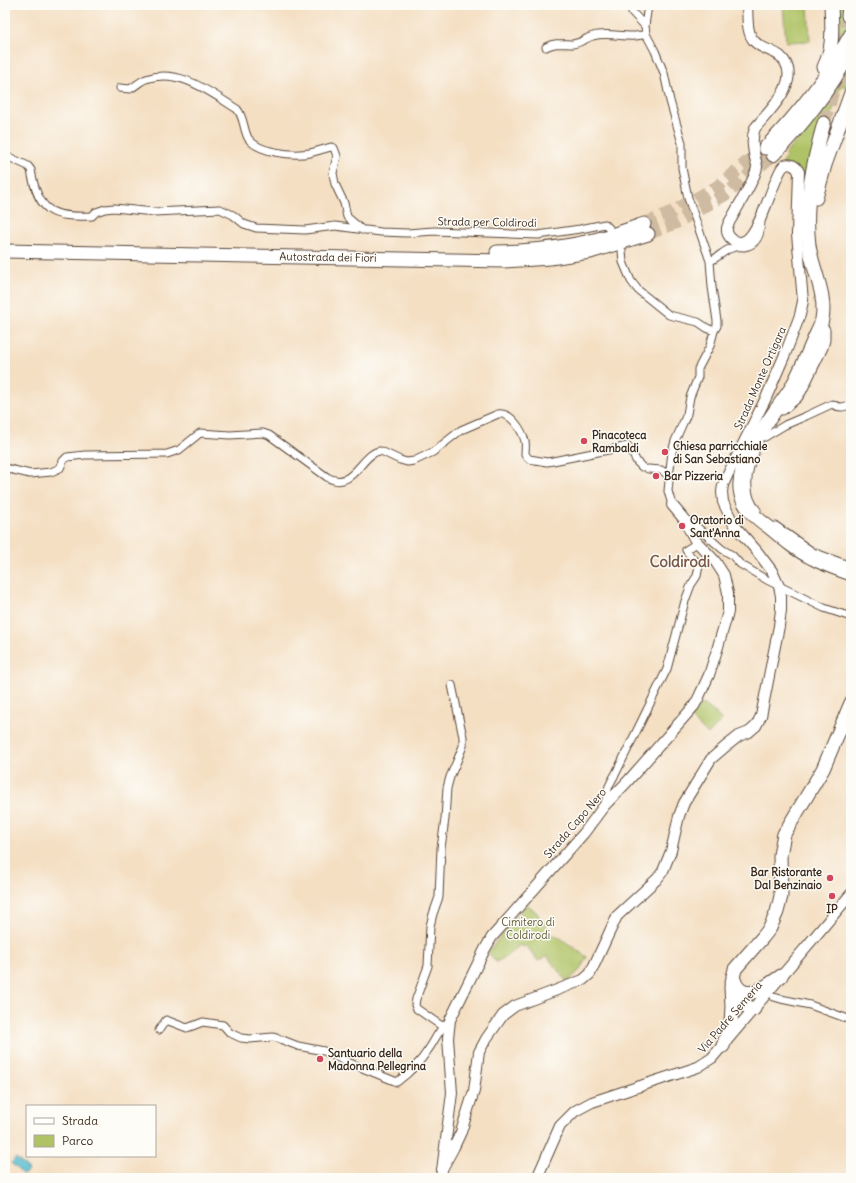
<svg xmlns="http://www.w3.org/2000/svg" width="856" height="1183" font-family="Delius,sans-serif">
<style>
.green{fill:#afc265;stroke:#757642}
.water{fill:#52bcce;stroke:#467376}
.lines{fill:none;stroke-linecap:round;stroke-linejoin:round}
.highway-tunnel{stroke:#cfbba2;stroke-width:13;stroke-dasharray:13 6;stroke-linecap:butt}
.street-casing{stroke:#574537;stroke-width:9}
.secondary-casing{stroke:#574537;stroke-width:12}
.highway-casing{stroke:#574537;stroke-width:15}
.street{stroke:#fff;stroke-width:7}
.secondary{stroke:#fff;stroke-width:10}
.highway{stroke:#fff;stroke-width:13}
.poi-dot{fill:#d1495b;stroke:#fdfcf7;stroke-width:1.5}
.labels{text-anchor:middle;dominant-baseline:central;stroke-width:3;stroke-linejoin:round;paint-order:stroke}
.street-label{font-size:11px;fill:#3b2a1e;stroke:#fdfcf7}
.poi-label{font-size:11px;font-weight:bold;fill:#3b2a1e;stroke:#fdfcf7;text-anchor:start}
.park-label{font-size:11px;fill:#5e5833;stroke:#fdfcf7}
.district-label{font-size:15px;font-weight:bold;fill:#7a5948;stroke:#fdfcf7}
</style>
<rect width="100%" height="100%" fill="#fdfcf7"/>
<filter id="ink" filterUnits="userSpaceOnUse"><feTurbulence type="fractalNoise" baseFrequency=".025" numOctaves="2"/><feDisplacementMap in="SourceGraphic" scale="8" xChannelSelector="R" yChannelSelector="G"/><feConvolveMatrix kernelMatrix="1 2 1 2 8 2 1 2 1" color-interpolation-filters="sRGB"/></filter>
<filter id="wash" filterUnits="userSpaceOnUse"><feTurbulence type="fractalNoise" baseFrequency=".012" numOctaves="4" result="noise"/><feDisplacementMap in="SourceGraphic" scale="16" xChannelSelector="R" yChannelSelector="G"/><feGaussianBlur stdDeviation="0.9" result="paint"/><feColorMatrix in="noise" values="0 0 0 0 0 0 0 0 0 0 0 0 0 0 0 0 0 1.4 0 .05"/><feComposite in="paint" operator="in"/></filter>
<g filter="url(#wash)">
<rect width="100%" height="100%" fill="#f4dfc3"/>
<path class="green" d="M 783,5 L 808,5 L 810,41 L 786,42 Z
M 834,5 L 846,5 L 851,16 L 851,23 L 834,54 Z
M 851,65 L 851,85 L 849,88 L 841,85 L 800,212 L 802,179 L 782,162 L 786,157 L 784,155 L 795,143 L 802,131 L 826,105 Z
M 702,704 L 717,714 L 716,715 L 722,720 L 708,735 L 690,717 Z
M 527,904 L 536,912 L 554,936 L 556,935 L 587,957 L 580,970 L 567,982 L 547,956 L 538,961 L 526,945 L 524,947 L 520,945 L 507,956 L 496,962 L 488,952 Z"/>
<path class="water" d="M 16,1158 L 29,1170 L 23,1175 L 11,1163 Z"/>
</g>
<g filter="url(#ink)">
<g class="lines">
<path class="highway-tunnel" d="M 844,46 L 848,16
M 845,86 L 851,63
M 824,123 L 837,76
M 644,224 L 672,212 L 717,187 L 763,149
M 648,234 L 675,223 L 726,194 L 773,155"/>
<g class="street-casing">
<path id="street" d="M 632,5 L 632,12 L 645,26 L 646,34 L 655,51 L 664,73 L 670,101 L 682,143 L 682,168 L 688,198 L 710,261 L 712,287 L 717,321 L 717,326 L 714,331 L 710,346 L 698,369 L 698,377 L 690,397 L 687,414 L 675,441 L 672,452 L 670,469 L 667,474
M 645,26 L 648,5
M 546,47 C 555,42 563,44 573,44 C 584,42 585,38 593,36 C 610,31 628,40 646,34
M 120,88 L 130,89 C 136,86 140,81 146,79 C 179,67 211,93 237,109 C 244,117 243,128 248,138 C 258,153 293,156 310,153 C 317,151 324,149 331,147 L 334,148 L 337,156 L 333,173 L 335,184 L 344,203 L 347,217 L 362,230
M 11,158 L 28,166 L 31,170 C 38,212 52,218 92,216 L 96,212 L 105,209 L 114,208 L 154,212 L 220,209 L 233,215 L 244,224 L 256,228 L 305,230 L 335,226 L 381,232 L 407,233 L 434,231 L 538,235 L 580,229 L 605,224 L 609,228
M 622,251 L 623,262 L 631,281 L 638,290 L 669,315 L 698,322 L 707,328 L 714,331
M 710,261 C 718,258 724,250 732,248 C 736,246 740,247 744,247 C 759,245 761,232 761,220
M 761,437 L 765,437 L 785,425 L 806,416 L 832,404 C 839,408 843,408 851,404
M 755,453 C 747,470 743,495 757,510
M 5,468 L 30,474 L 51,472 L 60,468 L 63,461 L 67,457 L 85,455 L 167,454 L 179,450 L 200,433 L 230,435 L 263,433 L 269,435 L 327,477 C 353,493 362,451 381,451 L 400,460 L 407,462 L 414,461 L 433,452 L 461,430 L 498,414 C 511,412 522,430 525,441 C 526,445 525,450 525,454 L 529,459 L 547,462 L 553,461 L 628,446 L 637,462 L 642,467
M 648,469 L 661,470 L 667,474 L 669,481 L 668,491 L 672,505
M 684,518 L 696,526 L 722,549 L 732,555 L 740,564 L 767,580 L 824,608 L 851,617
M 776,526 L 813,552 L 851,566
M 606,804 C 605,792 610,783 616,773 L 667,669 L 685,601 L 691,585 L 697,576 L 699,566 C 696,560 689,556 686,550 L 697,543
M 774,997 L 781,999 L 810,1005 L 851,1020
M 159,1030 L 166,1020 L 187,1028 L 203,1022 L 223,1025 L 230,1033 L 241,1038 L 250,1039 L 273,1037 L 280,1039 L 298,1046 L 324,1051 L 345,1061 L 397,1082 C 409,1073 420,1063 428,1050 C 434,1042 438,1031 446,1024
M 449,1031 L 417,1009 L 415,1005 L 416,999 L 428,966 L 430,926 L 433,914 L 439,897 L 441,848 L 445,819 L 447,788 L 450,777 L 457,761 L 463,746 L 463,737 L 452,685"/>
</g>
<g class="secondary-casing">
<path id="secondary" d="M 442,1169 L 454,1147 L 461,1132 L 474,1091 L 479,1052 L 486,1039 L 503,1015 L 515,1006 L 583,980 L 590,974 L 617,916 L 657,879 L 663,871 L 671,851 L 679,816 L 684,803 L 711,759 L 725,747 L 739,736 L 749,732 L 756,726 L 761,716 L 779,626 L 781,610 L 781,596 L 779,586 L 772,571 L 756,550 L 734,525 L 723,502 L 722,492 L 723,485 L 729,472 L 766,398 L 786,352 L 800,315 L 803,301 L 797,234 L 799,172 C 796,165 787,161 782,168 C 772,182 758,243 740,242 C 732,242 726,235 727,228 C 728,223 732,218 734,214 C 740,202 755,180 757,167 C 757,164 756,161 755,158 C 753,148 751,139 755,128 C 769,111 805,79 780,56 C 772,50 761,49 754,41 C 746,32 748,16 747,5
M 441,1178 L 452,1093 L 448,1038 L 450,1020 L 485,949 L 492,937 L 584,833 L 604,806 L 627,782 L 694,706 L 698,699 L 709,675 L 717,650 L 728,612 L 728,593 L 724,575 L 715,561 L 695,540 L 683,518 L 672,505
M 537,1178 L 560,1126 L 575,1111 L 592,1102 L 698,1067 L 712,1058 L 851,894"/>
</g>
<g class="highway-casing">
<path id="highway" d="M 848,16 L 849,5
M 824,67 C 834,47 832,27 831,5
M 824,123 C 813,162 804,204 809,245 C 812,269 827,294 822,319 C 821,326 817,332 814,339 C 807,355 800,372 791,388 C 774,414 732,463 741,495 C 745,510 758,519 770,528 C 783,539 797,551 812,558 C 824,565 838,569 851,574
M 765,148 C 798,114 828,76 851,34
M 773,155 C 804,124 829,90 851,52
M 816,198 L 825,165 L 851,93
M 5,251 L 504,261 L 550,258 L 590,252 L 648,234
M 497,252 C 529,251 563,248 594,240 C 611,236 627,230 644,224
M 782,408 L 796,396 L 800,390 L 821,347 L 823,340 L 823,330
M 733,976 C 741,1007 765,987 781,976
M 732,997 L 741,1004 L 754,1009
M 723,1046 L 731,1024 L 732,1006 L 731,987 L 735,969 L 763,937 L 770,928 L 777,912 L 781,896 L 780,855 L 784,834 L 823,769 L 851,703"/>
</g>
<use href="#street" class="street"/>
<use href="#secondary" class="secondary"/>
<use href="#highway" class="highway"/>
</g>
</g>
<g class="poi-dot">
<circle cx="584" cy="441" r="4"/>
<circle cx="665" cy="452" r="4"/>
<circle cx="656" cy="476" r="4"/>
<circle cx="682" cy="526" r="4"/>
<circle cx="830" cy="878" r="4"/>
<circle cx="832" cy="896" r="4"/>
<circle cx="320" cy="1059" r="4"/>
</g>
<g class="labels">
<g class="street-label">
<text transform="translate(487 222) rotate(1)">Strada per Coldirodi</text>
<text transform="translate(328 257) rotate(1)">Autostrada dei Fiori</text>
<text transform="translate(760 378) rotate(-66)">Strada Monte Ortigara</text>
<text transform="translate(575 823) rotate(-49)">Strada Capo Nero</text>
<text transform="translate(730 1017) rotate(-49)">Via Padre Semeria</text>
</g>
<g class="poi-label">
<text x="592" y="435">Pinacoteca<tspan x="592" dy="13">Rambaldi</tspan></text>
<text x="673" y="446">Chiesa parricchiale<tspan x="673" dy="13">di San Sebastiano</tspan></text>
<text x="664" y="476">Bar Pizzeria</text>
<text x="690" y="520">Oratorio di<tspan x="690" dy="13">Sant'Anna</tspan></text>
<text x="822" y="872" text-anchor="end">Bar Ristorante<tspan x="822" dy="13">Dal Benzinaio</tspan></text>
<text x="832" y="909" text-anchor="middle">IP</text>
<text x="328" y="1053">Santuario della<tspan x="328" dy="13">Madonna Pellegrina</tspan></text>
</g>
<g class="park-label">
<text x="528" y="922">Cimitero di<tspan x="528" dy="13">Coldirodi</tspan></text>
</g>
<g class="district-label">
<text x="680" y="561">Coldirodi</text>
</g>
</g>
<rect width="856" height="1183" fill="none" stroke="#fdfcf7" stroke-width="20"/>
<rect x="26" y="1105" width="130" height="52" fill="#fdfcf7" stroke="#afa8a0"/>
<rect x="34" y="1118" width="20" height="6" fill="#ffffff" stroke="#afa8a0"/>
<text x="62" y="1125" font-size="12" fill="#3b2a1e">Strada</text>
<rect x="34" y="1135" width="20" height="12" fill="#afc265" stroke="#afa8a0"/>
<text x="62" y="1145" font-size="12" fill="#3b2a1e">Parco</text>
</svg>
